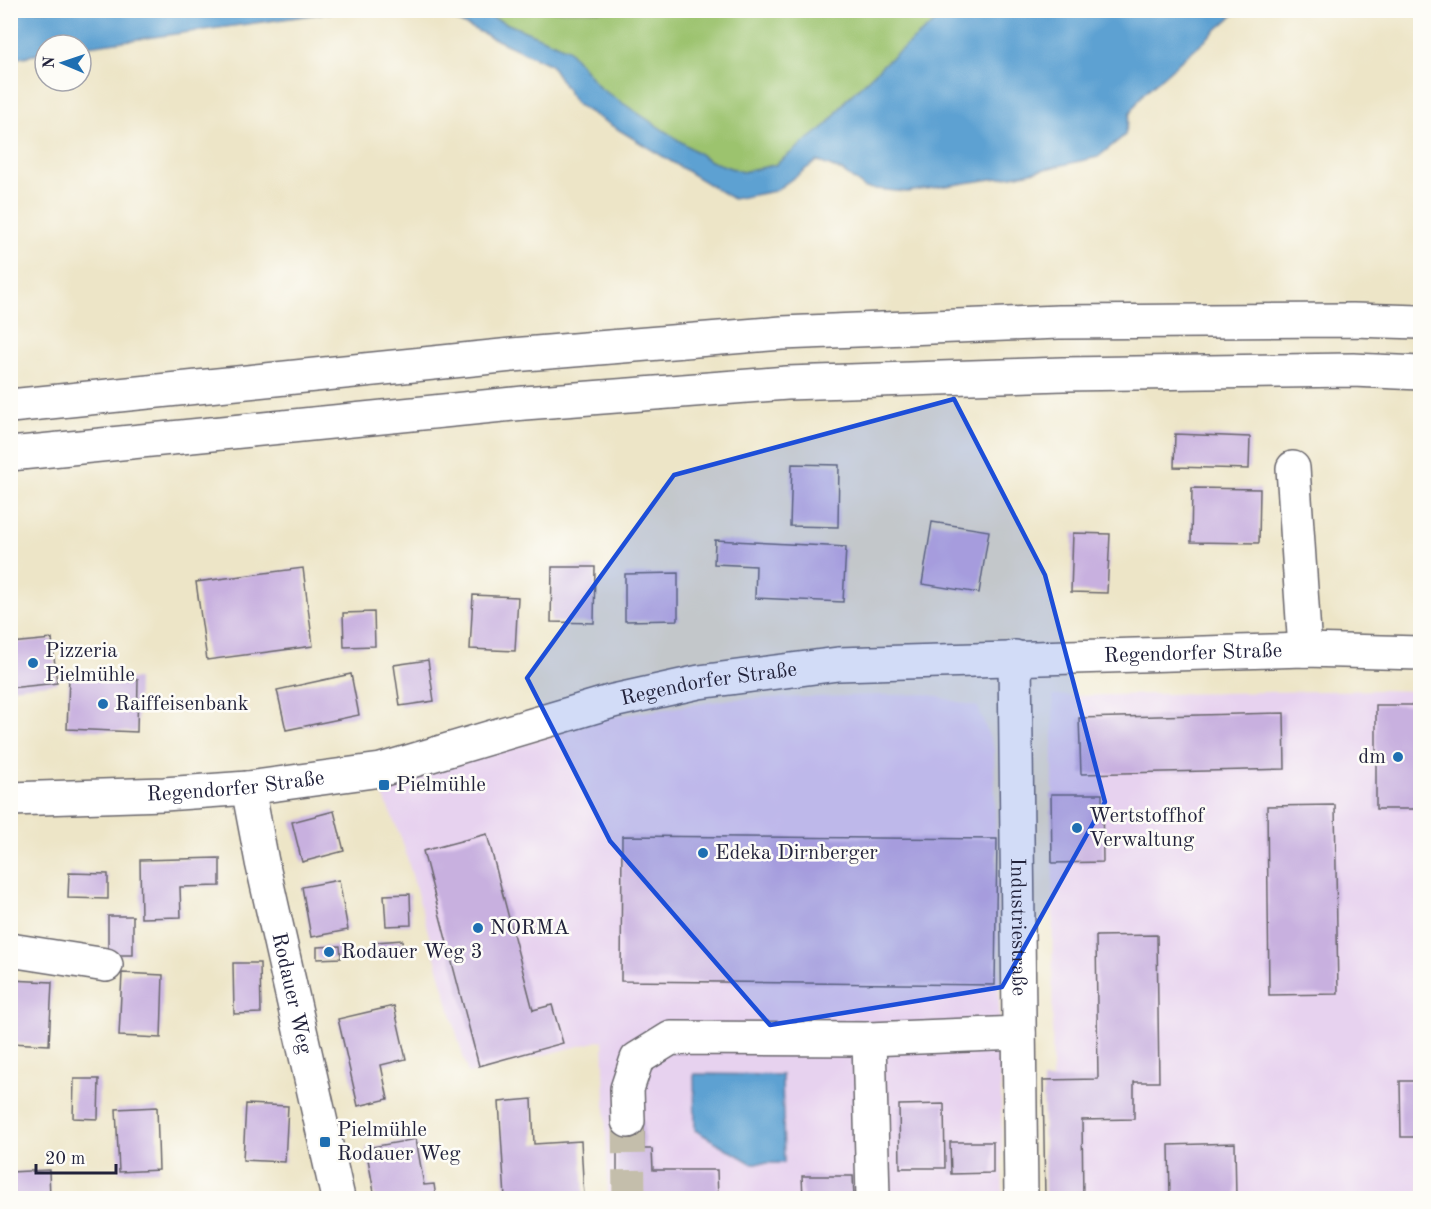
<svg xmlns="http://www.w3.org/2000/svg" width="1431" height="1209" font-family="'Old Standard TT',serif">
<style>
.built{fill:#e7d2ef}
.green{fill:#9cc36e;stroke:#5f7254;stroke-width:1.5}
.water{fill:#5da1d2;stroke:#406286;stroke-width:1.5}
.building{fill:#c8b0df}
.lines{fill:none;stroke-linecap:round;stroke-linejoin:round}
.minor-tunnel{stroke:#c4beab;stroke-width:33;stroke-dasharray:33 16;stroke-linecap:butt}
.minor-casing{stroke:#69666c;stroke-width:36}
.highway-casing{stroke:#69666c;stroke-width:36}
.minor{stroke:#fff;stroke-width:33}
.highway{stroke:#fff;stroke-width:33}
.marked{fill:#1d4ed8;fill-opacity:0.2;stroke:#1d4ed8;stroke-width:4.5;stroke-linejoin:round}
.poi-dot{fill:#1f6fb2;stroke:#fdfcf7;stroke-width:2}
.labels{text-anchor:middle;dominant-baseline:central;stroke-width:5;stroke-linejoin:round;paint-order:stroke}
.poi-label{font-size:21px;fill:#22223b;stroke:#fdfcf7;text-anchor:start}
.street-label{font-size:21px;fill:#22223b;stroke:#fdfcf7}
</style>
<rect width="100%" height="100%" fill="#fdfcf7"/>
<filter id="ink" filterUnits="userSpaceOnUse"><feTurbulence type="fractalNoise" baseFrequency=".0167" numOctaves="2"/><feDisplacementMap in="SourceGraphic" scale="12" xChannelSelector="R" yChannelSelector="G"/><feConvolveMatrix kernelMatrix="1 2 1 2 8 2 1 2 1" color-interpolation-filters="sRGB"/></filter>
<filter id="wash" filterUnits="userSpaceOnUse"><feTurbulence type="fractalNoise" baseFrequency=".008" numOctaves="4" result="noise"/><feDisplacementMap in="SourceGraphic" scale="24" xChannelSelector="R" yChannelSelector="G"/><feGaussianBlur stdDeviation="1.35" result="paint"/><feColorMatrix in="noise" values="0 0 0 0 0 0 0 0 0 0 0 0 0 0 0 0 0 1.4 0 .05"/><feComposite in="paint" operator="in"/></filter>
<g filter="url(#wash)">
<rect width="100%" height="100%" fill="#ede5c7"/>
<path class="built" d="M 1382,690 L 1420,691 L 1420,1198 L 1052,1198 L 1053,696 Z
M 928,694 L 978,707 L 994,749 L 1003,1198 L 608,1198 L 603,1040 L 468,1074 L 402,840 L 380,788 L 610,717 L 732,699 Z"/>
<path class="green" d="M 484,11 L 956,11 L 939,19 L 846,100 L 829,124 L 775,165 L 742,172 L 710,161 L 599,88 L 568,49 L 491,17 Z"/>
<path class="water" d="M 10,11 L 11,10 L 341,11 L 81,47 L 81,45 L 45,45 L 45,53 L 11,59 Z
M 435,11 L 484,11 L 491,17 L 568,49 L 600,88 L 710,161 L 742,172 L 775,165 L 828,124 L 846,100 L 886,62 L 939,19 L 956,11 L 1238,11 L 1143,94 L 1130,113 L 1125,135 L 1098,157 L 1018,175 L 907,192 L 865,188 L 842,171 L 817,161 L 775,191 L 733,199 L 576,104 L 551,65 Z
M 694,1074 L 782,1075 L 784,1163 L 751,1163 L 695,1130 Z"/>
<g id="blocks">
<path class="building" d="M 1175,434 L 1250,437 L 1249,469 L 1174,467 Z
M 792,464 L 839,465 L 838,527 L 790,526 Z
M 1192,488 L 1260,489 L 1259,543 L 1191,542 Z
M 932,522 L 989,531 L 979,593 L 922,584 Z
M 1073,533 L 1110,534 L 1107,593 L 1071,592 Z
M 715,540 L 846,547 L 843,602 L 755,598 L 756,566 L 714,564 Z
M 552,567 L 595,567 L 594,623 L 551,622 Z
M 303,568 L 313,646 L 207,660 L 196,582 Z
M 678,573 L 678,620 L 625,621 L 625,574 Z
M 473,595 L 518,597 L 515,651 L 470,649 Z
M 374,612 L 375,646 L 344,647 L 343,613 Z
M 52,639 L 57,683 L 10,688 L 10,643 Z
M 428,660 L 434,701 L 400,706 L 394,665 Z
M 351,674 L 359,715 L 286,730 L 277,690 Z
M 69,677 L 138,679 L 137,732 L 67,729 Z
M 1376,705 L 1420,705 L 1420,809 L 1376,809 Z
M 1284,713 L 1285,769 L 1081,774 L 1079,718 Z
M 1051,794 L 1102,794 L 1103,862 L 1052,863 Z
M 1335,805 L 1338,994 L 1269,995 L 1267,806 Z
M 334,811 L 344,851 L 302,862 L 292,822 Z
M 487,834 L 533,1010 L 552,1005 L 563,1043 L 479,1066 L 423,851 Z
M 622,836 L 997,839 L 995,985 L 621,981 Z
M 220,858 L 220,886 L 180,887 L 181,917 L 141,918 L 140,860 Z
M 69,873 L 108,874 L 108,899 L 68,898 Z
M 339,880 L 348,930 L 311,937 L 302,887 Z
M 410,894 L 411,925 L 386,926 L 384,895 Z
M 108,916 L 133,916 L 133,955 L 108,955 Z
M 1157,935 L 1159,1082 L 1134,1082 L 1134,1119 L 1082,1120 L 1083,1198 L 1045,1198 L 1043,1080 L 1098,1079 L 1096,936 Z
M 402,940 L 403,955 L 377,957 L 376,942 Z
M 340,946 L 341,958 L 317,959 L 317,947 Z
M 233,963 L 260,963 L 261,1013 L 234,1014 Z
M 122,973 L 163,975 L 161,1038 L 119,1036 Z
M 10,980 L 52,982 L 49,1045 L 10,1043 Z
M 394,1006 L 406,1059 L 381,1065 L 388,1099 L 358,1106 L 338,1019 Z
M 74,1079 L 99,1079 L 98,1119 L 73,1118 Z
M 1400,1081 L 1420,1081 L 1420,1137 L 1401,1137 Z
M 532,1099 L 534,1144 L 581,1141 L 584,1198 L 505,1198 L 499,1102 Z
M 246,1104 L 288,1106 L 285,1162 L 243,1160 Z
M 944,1104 L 945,1168 L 900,1168 L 899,1105 Z
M 157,1107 L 159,1170 L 119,1172 L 116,1109 Z
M 644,1121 L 644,1149 L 652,1149 L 653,1170 L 717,1170 L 718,1198 L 617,1198 L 617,1122 Z
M 416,1139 L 424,1185 L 434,1184 L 436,1198 L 375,1198 L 366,1148 Z
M 950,1142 L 993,1142 L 993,1173 L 951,1174 Z
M 1235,1143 L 1236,1198 L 1170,1198 L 1169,1145 Z
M 49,1170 L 50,1198 L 10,1198 L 10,1172 Z
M 802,1176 L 853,1176 L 854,1198 L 803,1198 Z"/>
</g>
</g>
<g filter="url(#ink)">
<use href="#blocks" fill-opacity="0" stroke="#69666c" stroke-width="1.5"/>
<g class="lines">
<path class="minor-tunnel" d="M 628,1121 L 629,1198"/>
<g class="minor-casing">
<g id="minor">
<path d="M 1293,468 L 1305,650"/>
<path id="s1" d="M 1015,657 L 1021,1198"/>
<path id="s2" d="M 248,788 L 262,862 L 338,1198"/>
<path id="s3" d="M 10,799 L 164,794 L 248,788 L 381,770 L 613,701 L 699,682 L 838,664 L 1305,650 L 1420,653"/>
<path d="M 10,950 L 106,965"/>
<path d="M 869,1039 L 873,1198"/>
<path d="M 628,1121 L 627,1089 L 637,1059 L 671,1038 L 869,1039 L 1019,1033"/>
</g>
</g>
<g class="highway-casing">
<path id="highway" d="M 10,406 L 512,355 L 782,333 L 1059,322 L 1353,320 L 1420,322
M 10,454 L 524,403 L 787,383 L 1063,374 L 1353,370 L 1420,373"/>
</g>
<use href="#minor" class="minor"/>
<use href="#highway" class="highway"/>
</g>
</g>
<path class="marked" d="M 954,399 L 1045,575 L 1105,802 L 1002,987 L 770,1025 L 610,841 L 527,678 L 674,475 Z"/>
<g class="poi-dot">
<circle cx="33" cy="663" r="6"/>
<circle cx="103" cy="704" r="6"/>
<circle cx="1398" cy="757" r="6"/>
<rect x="378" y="779" width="12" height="12" rx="3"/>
<circle cx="1077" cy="828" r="6"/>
<circle cx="703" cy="853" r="6"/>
<circle cx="478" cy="928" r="6"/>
<circle cx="329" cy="952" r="6"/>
<rect x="319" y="1136" width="12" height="12" rx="3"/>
</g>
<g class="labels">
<g class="poi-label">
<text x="45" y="651">Pizzeria<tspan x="45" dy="24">Pielmühle</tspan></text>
<text x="115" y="704">Raiffeisenbank</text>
<text x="1386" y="757" text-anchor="end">dm</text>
<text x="396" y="785">Pielmühle</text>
<text x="1089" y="816">Wertstoffhof<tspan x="1089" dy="24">Verwaltung</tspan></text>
<text x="715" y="853">Edeka Dirnberger</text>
<text x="490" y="928">NORMA</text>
<text x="341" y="952">Rodauer Weg 3</text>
<text x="337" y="1130">Pielmühle<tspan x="337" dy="24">Rodauer Weg</tspan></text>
</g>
<g class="street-label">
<text stroke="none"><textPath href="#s3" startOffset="1198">Regendorfer Straße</textPath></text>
<text stroke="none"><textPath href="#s3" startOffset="712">Regendorfer Straße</textPath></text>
<text stroke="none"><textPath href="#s3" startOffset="226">Regendorfer Straße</textPath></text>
<text stroke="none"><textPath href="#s1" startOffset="270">Industriestraße</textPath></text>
<text stroke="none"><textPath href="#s2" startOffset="210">Rodauer Weg</textPath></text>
</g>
</g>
<rect width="1431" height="1209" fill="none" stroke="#fdfcf7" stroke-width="36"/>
<g transform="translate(63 63) rotate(272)"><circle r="28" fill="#fdfcf7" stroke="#a5a5ac" stroke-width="1.5"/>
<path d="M0-4.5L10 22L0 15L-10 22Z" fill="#1f6fb2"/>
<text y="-9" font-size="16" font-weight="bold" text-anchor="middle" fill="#22223b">N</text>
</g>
<path d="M36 1164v9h80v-9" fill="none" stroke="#22223b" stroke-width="3"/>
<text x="45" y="1164" font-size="18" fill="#22223b" stroke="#fdfcf7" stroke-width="4.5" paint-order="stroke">20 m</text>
</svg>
